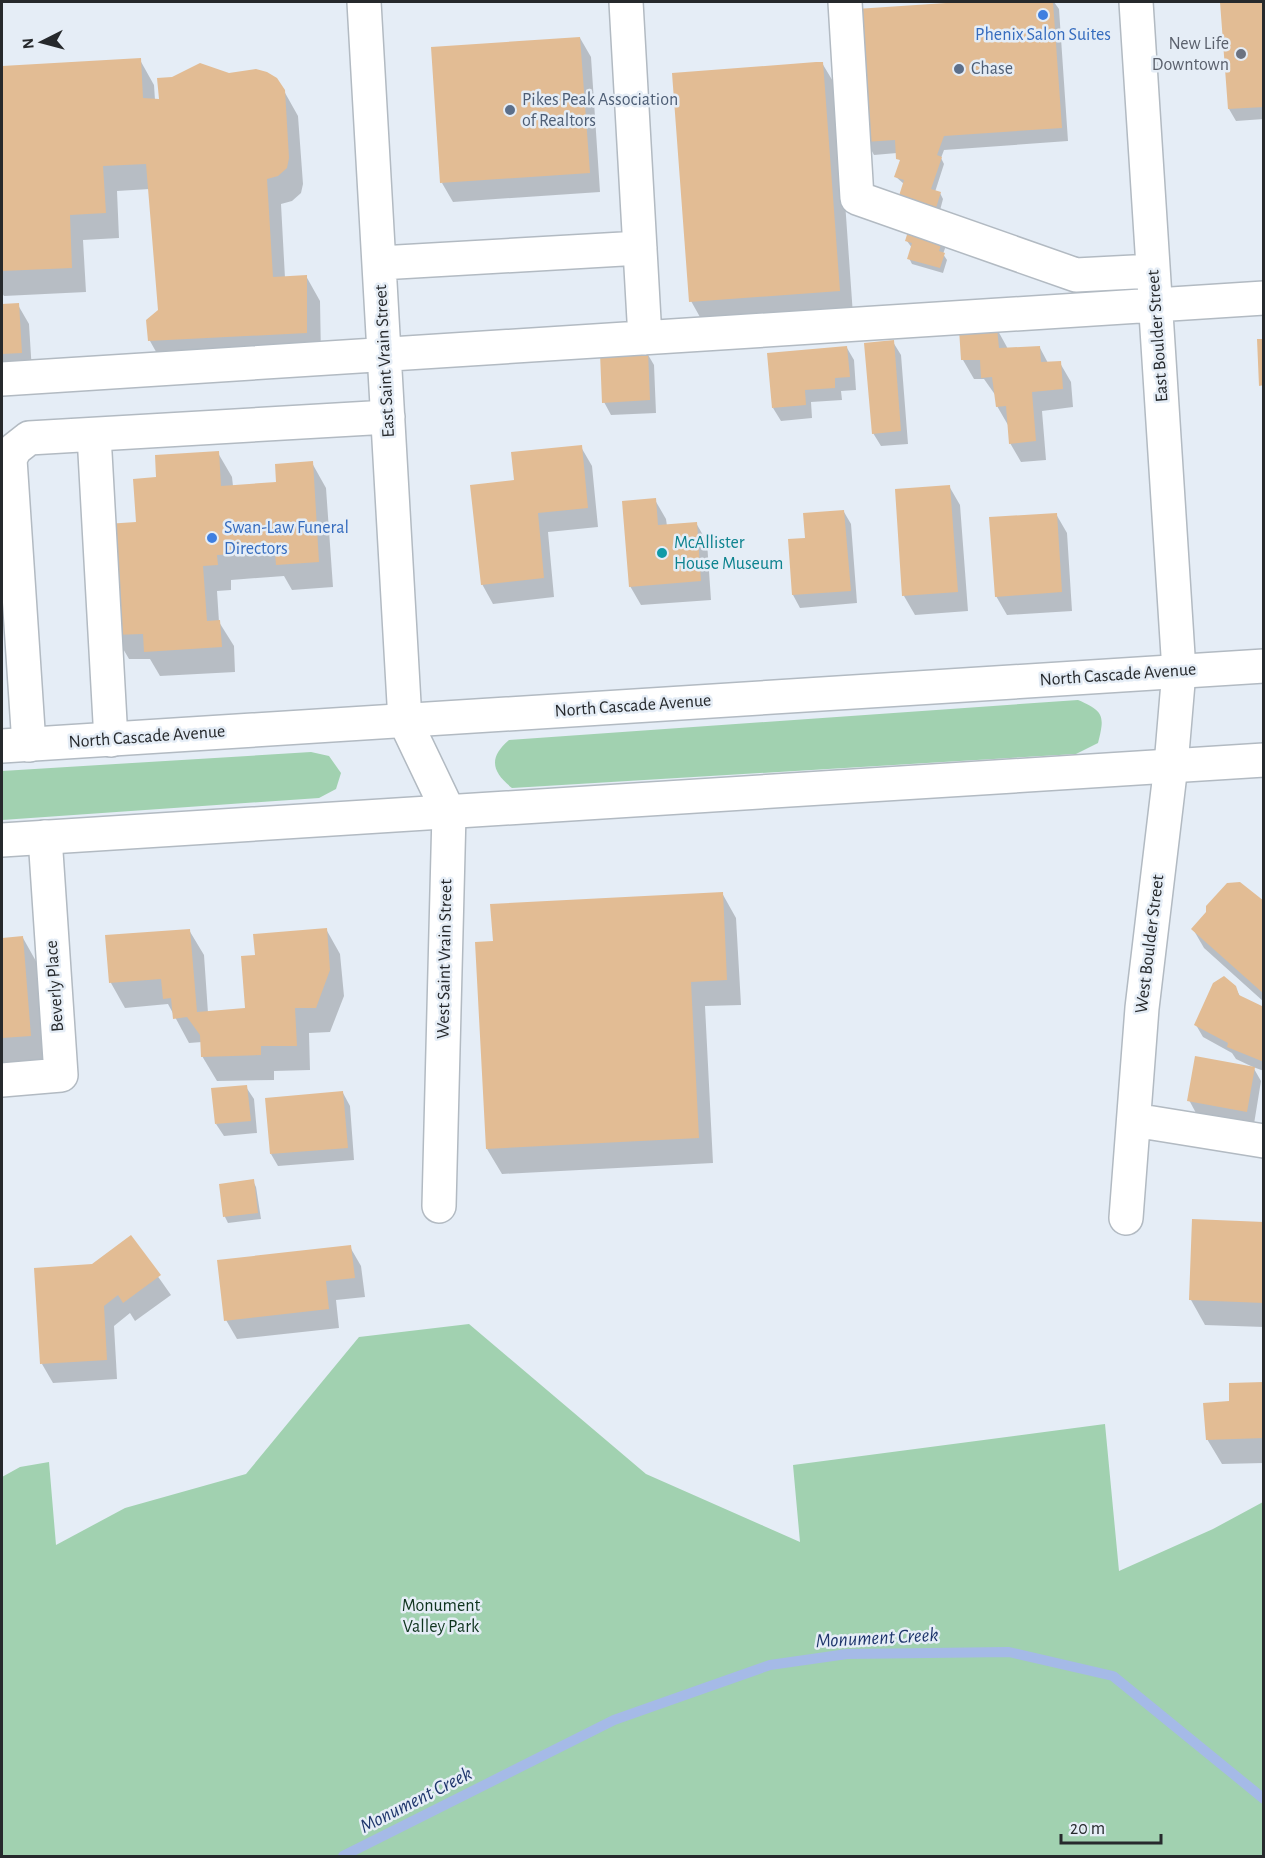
<svg xmlns="http://www.w3.org/2000/svg" width="1265" height="1858" font-family="'Alegreya Sans',sans-serif">
<style>
.green{fill:#a1d1b0}
.shadow{fill:#0003}
.lines{fill:none;stroke-linecap:round;stroke-linejoin:round}
.stream{stroke:#a5bae7;stroke-width:10}
.building{fill:#e2bc94}
.minor-casing{stroke:#b2bac2;stroke-width:36}
.major-casing{stroke:#b2bac2;stroke-width:36}
.minor{stroke:#fff;stroke-width:33}
.major{stroke:#fff;stroke-width:33}
.shop-dot{fill:#3f7fe0;stroke:#e5edf6;stroke-width:2}
.worship-dot{fill:#6b7280;stroke:#e5edf6;stroke-width:2}
.service-dot{fill:#5c6f8a;stroke:#e5edf6;stroke-width:2}
.culture-dot{fill:#0f9aa8;stroke:#e5edf6;stroke-width:2}
.labels{text-anchor:middle;dominant-baseline:central;stroke-width:5;stroke-linejoin:round;paint-order:stroke}
.shop-label{font-size:18px;fill:#366cbe;stroke:#e5edf6}
.worship-label{font-size:18px;fill:#5b616d;stroke:#e5edf6;text-anchor:end}
.service-label{font-size:18px;fill:#4e5e75;stroke:#e5edf6;text-anchor:start}
.street-label{font-size:18px;fill:#26292c;stroke:#e5edf6}
.culture-label{font-size:18px;fill:#0d838f;stroke:#e5edf6;text-anchor:start}
.park-label{font-size:18px;fill:#0e331d;stroke:#e5edf6}
.water-label{font-size:20px;font-style:italic;fill:#1f366c;stroke:#e5edf6}
</style>
<rect width="100%" height="100%" fill="#e5edf6"/>
<path class="green" d="M 1078,700 C 1104,711 1105,716 1098,743 L 1076,754 L 512,788 C 492,772 488,758 509,740 Z
M 311,752 L 329,756 L 341,773 L 336,789 L 319,798 L 2,820 L 2,771 Z
M 469,1324 L 646,1474 L 800,1542 L 793,1465 L 1105,1424 L 1119,1571 L 1213,1529 L 1263,1502 L 1263,1856 L 2,1856 L 2,1477 L 20,1467 L 49,1462 L 56,1545 L 125,1508 L 246,1474 L 359,1337 Z"/>
<path class="shadow" d="M 983,2 L 1054,2 L 1059,9 L 1068,141 L 944,150 L 941,158 L 944,164 L 935,192 L 940,193 L 943,199 L 939,214 L 948,240 L 943,254 L 947,260 L 943,273 L 912,264 L 909,258 L 912,248 L 907,241 L 911,226 L 904,184 L 896,177 L 901,163 L 897,153 L 874,155 L 867,142 L 857,10 Z
M 1221,2 L 1264,2 L 1264,119 L 1236,121 L 1229,109 Z
M 580,38 L 591,57 L 600,192 L 453,202 L 442,183 Z
M 140,60 L 154,85 L 155,100 L 284,91 L 298,116 L 303,184 L 301,193 L 292,201 L 281,204 L 285,278 L 306,276 L 320,301 L 321,357 L 164,366 L 150,341 L 148,321 L 160,311 L 150,189 L 117,191 L 119,238 L 83,240 L 86,292 L 4,296 L 2,293 L 2,67 Z
M 822,63 L 837,88 L 853,315 L 705,326 L 691,301 Z
M 18,305 L 29,324 L 32,372 L 2,373 L 2,306 Z
M 997,329 L 1008,349 L 1040,348 L 1048,363 L 1060,363 L 1071,382 L 1073,407 L 1042,411 L 1046,460 L 1021,462 L 1010,443 L 1008,425 L 997,406 L 996,396 L 984,379 L 974,379 L 963,360 Z
M 893,342 L 901,355 L 908,444 L 881,446 L 873,433 Z
M 847,348 L 854,360 L 856,390 L 841,391 L 842,400 L 811,402 L 812,418 L 781,421 L 773,408 Z
M 647,353 L 654,365 L 656,413 L 611,415 L 604,402 Z
M 581,447 L 592,466 L 598,527 L 548,532 L 554,597 L 493,604 L 482,584 L 516,482 Z
M 218,453 L 232,477 L 233,486 L 277,483 L 312,463 L 326,488 L 333,587 L 292,590 L 284,576 L 231,580 L 231,590 L 217,591 L 219,622 L 234,646 L 235,672 L 160,676 L 150,659 L 129,659 L 115,635 L 137,523 L 157,479 Z
M 949,486 L 960,505 L 968,611 L 915,615 L 904,596 Z
M 655,500 L 666,519 L 667,526 L 696,523 L 707,542 L 711,600 L 641,605 L 630,586 Z
M 844,512 L 851,524 L 857,603 L 800,608 L 793,595 L 789,540 L 806,539 Z
M 1056,514 L 1067,533 L 1072,611 L 1007,615 L 996,596 Z
M 722,893 L 736,918 L 741,1005 L 705,1006 L 713,1163 L 502,1174 L 487,1149 L 477,943 L 494,942 Z
M 1264,903 L 1264,1002 L 1204,948 L 1193,929 Z
M 326,929 L 340,954 L 344,996 L 330,1032 L 309,1033 L 310,1070 L 274,1071 L 274,1080 L 217,1081 L 202,1056 L 202,1042 L 189,1043 L 168,1004 L 125,1008 L 111,983 L 107,937 L 189,930 L 204,955 L 208,1013 L 246,1010 L 257,956 Z
M 23,938 L 37,963 L 44,1061 L 2,1064 L 2,939 Z
M 1235,987 L 1241,998 L 1264,1008 L 1264,1071 L 1253,1067 L 1261,1081 L 1254,1124 L 1196,1113 L 1189,1100 L 1253,1067 L 1236,1059 L 1232,1053 L 1203,1037 L 1196,1025 Z
M 246,1087 L 254,1099 L 257,1133 L 224,1136 L 216,1124 Z
M 343,1093 L 350,1106 L 354,1160 L 278,1166 L 271,1154 Z
M 253,1181 L 256,1187 L 261,1219 L 228,1223 L 225,1217 L 221,1185 Z
M 1264,1223 L 1264,1327 L 1205,1325 L 1191,1300 Z
M 130,1237 L 171,1295 L 135,1321 L 130,1313 L 114,1326 L 117,1379 L 53,1383 L 42,1364 L 93,1265 Z
M 350,1247 L 361,1266 L 365,1297 L 336,1300 L 339,1328 L 237,1339 L 226,1320 Z
M 1264,1384 L 1264,1463 L 1222,1464 L 1207,1439 Z"/>
<g class="lines">
<path class="stream" d="M 343,1856 L 614,1720 L 770,1665 L 847,1654 L 1009,1652 L 1113,1676 L 1264,1799"/>
</g>
<path class="building" d="M 961,2 L 1053,2 L 1062,128 L 944,136 L 937,155 L 942,157 L 931,189 L 941,192 L 935,211 L 945,233 L 939,251 L 945,253 L 940,268 L 907,259 L 912,243 L 905,241 L 911,222 L 898,199 L 904,180 L 894,177 L 900,160 L 896,159 L 895,140 L 865,142 L 856,9 Z
M 1220,2 L 1264,2 L 1264,107 L 1228,109 Z
M 580,37 L 590,173 L 440,183 L 431,47 Z
M 141,58 L 143,98 L 159,99 L 157,78 L 172,77 L 200,63 L 229,73 L 256,69 L 267,72 L 277,78 L 285,90 L 289,158 L 287,168 L 278,176 L 267,179 L 273,277 L 307,275 L 307,333 L 148,341 L 146,320 L 158,310 L 146,164 L 103,166 L 106,213 L 70,215 L 72,268 L 2,271 L 2,66 Z
M 816,62 L 823,62 L 840,291 L 689,302 L 672,73 Z
M 19,303 L 22,353 L 2,354 L 2,304 Z
M 997,328 L 999,348 L 1040,346 L 1041,362 L 1061,361 L 1063,389 L 1032,392 L 1036,441 L 1009,444 L 1006,406 L 996,407 L 992,377 L 981,378 L 980,360 L 961,360 L 959,329 Z
M 1257,339 L 1264,339 L 1264,385 L 1259,386 Z
M 894,340 L 901,431 L 872,434 L 864,343 Z
M 847,346 L 850,377 L 835,378 L 835,388 L 805,390 L 806,405 L 772,408 L 767,353 Z
M 648,351 L 650,400 L 602,403 L 600,353 Z
M 582,445 L 588,508 L 538,513 L 544,578 L 481,585 L 470,485 L 514,480 L 511,452 Z
M 219,451 L 221,486 L 276,482 L 275,464 L 313,461 L 319,562 L 276,565 L 275,552 L 217,555 L 218,565 L 203,566 L 207,621 L 220,620 L 222,647 L 144,652 L 143,634 L 113,635 L 106,524 L 136,522 L 133,479 L 156,477 L 155,455 Z
M 950,485 L 958,592 L 902,596 L 895,489 Z
M 656,498 L 658,525 L 697,522 L 701,581 L 629,587 L 622,501 Z
M 844,510 L 851,591 L 792,595 L 788,539 L 805,538 L 803,513 Z
M 1057,513 L 1062,592 L 995,597 L 989,517 Z
M 1240,882 L 1264,901 L 1264,994 L 1191,929 L 1206,912 L 1206,906 L 1227,883 Z
M 723,892 L 727,980 L 691,982 L 699,1138 L 486,1149 L 475,942 L 493,941 L 490,904 Z
M 327,928 L 330,970 L 316,1008 L 295,1008 L 297,1046 L 261,1046 L 261,1055 L 201,1057 L 200,1035 L 187,1017 L 173,1019 L 171,998 L 163,999 L 161,979 L 109,983 L 105,935 L 190,929 L 197,1012 L 245,1008 L 241,956 L 255,955 L 253,934 Z
M 23,936 L 31,1036 L 2,1038 L 2,938 Z
M 1224,976 L 1236,986 L 1239,995 L 1264,1007 L 1264,1062 L 1227,1047 L 1228,1043 L 1194,1025 L 1213,983 Z
M 1195,1056 L 1255,1067 L 1247,1112 L 1187,1101 Z
M 247,1085 L 251,1121 L 215,1124 L 211,1088 Z
M 343,1091 L 348,1148 L 270,1154 L 265,1098 Z
M 254,1179 L 258,1213 L 223,1217 L 219,1184 Z
M 1192,1219 L 1264,1222 L 1264,1303 L 1189,1300 Z
M 131,1235 L 161,1275 L 123,1303 L 118,1295 L 104,1306 L 107,1360 L 40,1364 L 34,1268 L 92,1264 Z
M 351,1245 L 355,1278 L 326,1281 L 329,1309 L 224,1321 L 217,1260 Z
M 1264,1382 L 1264,1438 L 1206,1440 L 1203,1403 L 1229,1401 L 1229,1383 Z"/>
<g class="lines">
<g class="minor-casing">
<path id="minor" d="M 364,2 L 405,721 L 449,813 L 439,1206
M 626,2 L 645,338
M 845,2 L 857,198 L 1076,275 L 1153,271
M 380,263 L 640,248
M 2,379 L 1264,298
M 94,435 L 111,740
M 29,745 L 10,459 L 15,449 L 29,438 L 388,417
M 2,1080 L 61,1075 L 45,837
M 1134,1120 L 1264,1141
M 1126,1218 L 1142,1008 L 1171,765 L 1179,671 L 1136,2"/>
</g>
<g class="major-casing">
<path id="major" d="M 2,746 L 1264,666
M 2,840 L 1264,760"/>
</g>
<use href="#minor" class="minor"/>
<use href="#major" class="major"/>
</g>
<g class="shop-dot">
<circle cx="1043" cy="15" r="6"/>
<circle cx="212" cy="538" r="6"/>
</g>
<circle class="worship-dot" cx="1241" cy="54" r="6"/>
<g class="service-dot">
<circle cx="959" cy="69" r="6"/>
<circle cx="510" cy="110" r="6"/>
</g>
<circle class="culture-dot" cx="662" cy="553" r="6"/>
<g class="labels">
<g class="shop-label">
<text x="1043" y="35">Phenix Salon Suites</text>
<text x="224" y="528" text-anchor="start">Swan-Law Funeral<tspan x="224" dy="21">Directors</tspan></text>
</g>
<g class="worship-label">
<text x="1229" y="44">New Life<tspan x="1229" dy="21">Downtown</tspan></text>
</g>
<g class="service-label">
<text x="971" y="69">Chase</text>
<text x="522" y="100">Pikes Peak Association<tspan x="522" dy="21">of Realtors</tspan></text>
</g>
<g class="street-label">
<text transform="translate(1158 336) rotate(-94)">East Boulder Street</text>
<text transform="translate(385 361) rotate(-93)">East Saint Vrain Street</text>
<text transform="translate(1118 675) rotate(-4)">North Cascade Avenue</text>
<text transform="translate(633 706) rotate(-4)">North Cascade Avenue</text>
<text transform="translate(147 737) rotate(-4)">North Cascade Avenue</text>
<text transform="translate(1150 944) rotate(-83)">West Boulder Street</text>
<text transform="translate(445 959) rotate(-89)">West Saint Vrain Street</text>
<text transform="translate(55 986) rotate(-94)">Beverly Place</text>
</g>
<g class="culture-label">
<text x="674" y="543">McAllister<tspan x="674" dy="21">House Museum</tspan></text>
</g>
<g class="park-label">
<text x="441" y="1606">Monument<tspan x="441" dy="21">Valley Park</tspan></text>
</g>
<g class="water-label">
<text transform="translate(877 1638) rotate(-3)">Monument Creek</text>
<text transform="translate(416 1800) rotate(-27)">Monument Creek</text>
</g>
</g>
<rect width="1265" height="1858" fill="none" stroke="#26292c" stroke-width="6"/>
<g transform="translate(42 42) rotate(264)" stroke="#e5edf6" stroke-width="4.5" paint-order="stroke">
<path d="M0-4.5L10 22L0 15L-10 22Z" fill="#26292c"/>
<text y="-9" font-size="16" font-weight="bold" text-anchor="middle" fill="#26292c">N</text>
</g>
<path d="M1061 1834v9h100v-9" fill="none" stroke="#26292c" stroke-width="3"/>
<text x="1070" y="1834" font-size="18" fill="#26292c" stroke="#e5edf6" stroke-width="4.5" paint-order="stroke">20 m</text>
</svg>
